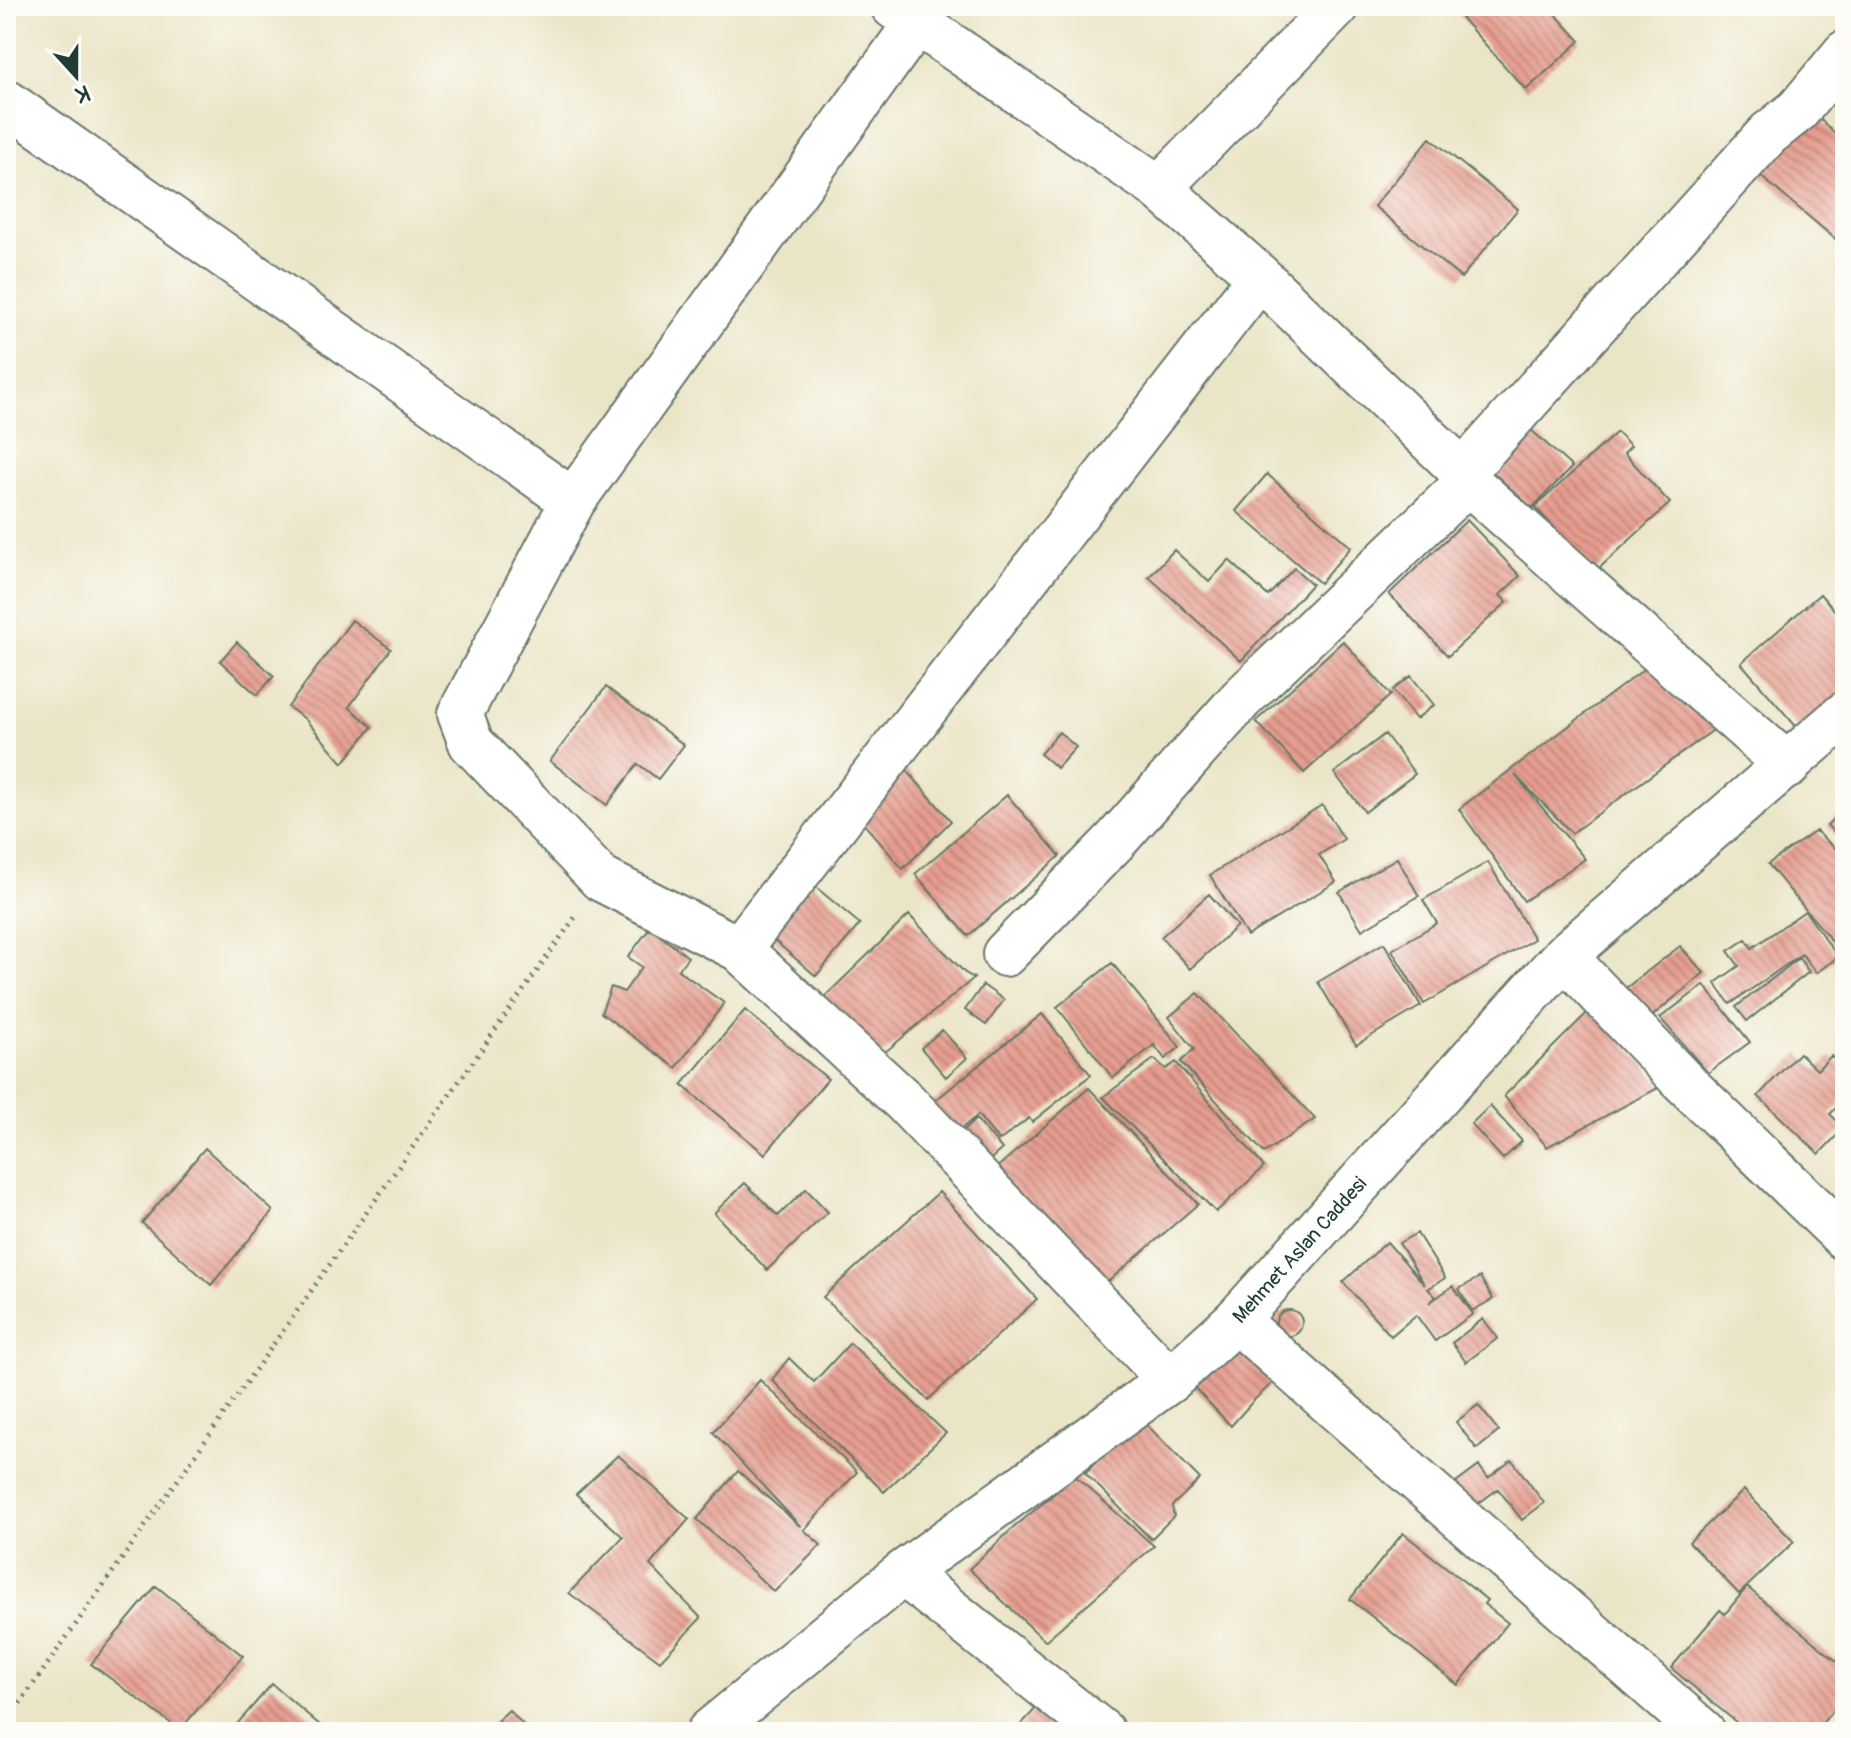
<svg xmlns="http://www.w3.org/2000/svg" width="1851" height="1738" font-family="Pangolin,sans-serif">
<style>
.building{fill:url(#building-back-hatch)}
.lines{fill:none;stroke-linecap:round;stroke-linejoin:round}
.street-casing{stroke:#667868;stroke-width:48}
.secondary-casing{stroke:#667868;stroke-width:48}
.path{stroke:#667868;stroke-width:5;stroke-dasharray:2 6;stroke-linecap:butt}
.street{stroke:#fff;stroke-width:44}
.secondary{stroke:#fff;stroke-width:44}
.labels{text-anchor:middle;dominant-baseline:central;stroke-width:6;stroke-linejoin:round;paint-order:stroke}
.street-label{font-size:20px;fill:#1f3d34;stroke:#fdfcf7}
</style>
<defs>
<pattern id="building-back-hatch" width="6" height="6" patternUnits="userSpaceOnUse" patternTransform="scale(2)"><rect width="6" height="6" fill="#e69d8f"/><path d="M-1 5l2 2M0 0l6 6M5-1l2 2" fill="none" stroke="#ba8176"/></pattern>
</defs>
<rect width="100%" height="100%" fill="#fdfcf7"/>
<filter id="ink" filterUnits="userSpaceOnUse"><feTurbulence type="fractalNoise" baseFrequency=".0125" numOctaves="2"/><feDisplacementMap in="SourceGraphic" scale="16" xChannelSelector="R" yChannelSelector="G"/><feConvolveMatrix kernelMatrix="1 2 1 2 8 2 1 2 1" color-interpolation-filters="sRGB"/></filter>
<filter id="wash" filterUnits="userSpaceOnUse"><feTurbulence type="fractalNoise" baseFrequency=".006" numOctaves="4" result="noise"/><feDisplacementMap in="SourceGraphic" scale="32" xChannelSelector="R" yChannelSelector="G"/><feGaussianBlur stdDeviation="1.8" result="paint"/><feColorMatrix in="noise" values="0 0 0 0 0 0 0 0 0 0 0 0 0 0 0 0 0 1.4 0 .05"/><feComposite in="paint" operator="in"/></filter>
<g filter="url(#wash)">
<rect width="100%" height="100%" fill="#ebe5c8"/>
<g id="blocks">
<path class="building" d="M 1467,6 L 1548,6 L 1580,41 L 1526,90 L 1458,14 Z
M 1813,112 L 1845,144 L 1845,247 L 1758,174 Z
M 1430,138 L 1518,209 L 1461,278 L 1374,206 Z
M 1529,428 L 1572,467 L 1532,508 L 1486,466 Z
M 1617,432 L 1631,446 L 1624,453 L 1670,503 L 1595,572 L 1535,507 Z
M 1267,474 L 1351,547 L 1320,583 L 1236,511 Z
M 1467,520 L 1520,576 L 1500,595 L 1507,602 L 1448,656 L 1389,594 Z
M 1174,550 L 1209,582 L 1229,560 L 1268,596 L 1294,568 L 1312,584 L 1241,661 L 1149,577 Z
M 1820,594 L 1845,622 L 1845,692 L 1800,731 L 1741,663 Z
M 352,620 L 391,649 L 349,707 L 372,727 L 343,763 L 305,719 L 288,707 Z
M 1343,641 L 1391,695 L 1304,773 L 1256,721 Z
M 237,642 L 274,676 L 257,695 L 220,661 Z
M 1656,660 L 1716,728 L 1572,833 L 1515,775 L 1585,859 L 1524,901 L 1459,809 Z
M 1411,676 L 1434,705 L 1416,719 L 1393,690 Z
M 606,687 L 684,745 L 658,779 L 638,764 L 607,805 L 550,761 Z
M 1059,732 L 1076,747 L 1057,768 L 1040,754 Z
M 1385,734 L 1415,774 L 1365,812 L 1334,773 Z
M 904,767 L 951,821 L 903,869 L 863,823 Z
M 1007,795 L 1060,856 L 968,936 L 915,874 Z
M 1322,805 L 1344,839 L 1319,855 L 1336,882 L 1247,936 L 1210,875 Z
M 1845,807 L 1845,845 L 1827,825 Z
M 1816,831 L 1845,857 L 1845,938 L 1835,945 L 1768,864 Z
M 1397,858 L 1419,896 L 1362,930 L 1339,892 Z
M 1488,862 L 1534,939 L 1424,1004 L 1392,950 L 1437,923 L 1423,900 Z
M 811,883 L 860,924 L 816,976 L 768,935 Z
M 1209,894 L 1237,926 L 1190,969 L 1161,937 Z
M 1805,911 L 1838,957 L 1816,973 L 1802,954 L 1730,1004 L 1715,983 L 1739,966 L 1728,951 L 1746,939 L 1752,948 Z
M 909,915 L 965,973 L 974,978 L 872,1063 L 816,1005 Z
M 650,928 L 688,957 L 678,970 L 724,1003 L 676,1068 L 601,1013 L 611,987 L 624,992 L 642,967 L 628,957 Z
M 1384,943 L 1421,1006 L 1356,1045 L 1318,982 Z
M 1680,946 L 1704,973 L 1651,1017 L 1626,988 Z
M 1799,958 L 1809,972 L 1747,1021 L 1736,1007 Z
M 1112,963 L 1180,1047 L 1165,1059 L 1154,1045 L 1113,1078 L 1057,1007 Z
M 983,985 L 1004,1000 L 986,1025 L 965,1010 Z
M 1704,985 L 1750,1042 L 1708,1073 L 1660,1018 Z
M 1198,993 L 1315,1119 L 1264,1153 L 1181,1062 L 1194,1049 L 1169,1017 Z
M 1594,1006 L 1662,1086 L 1547,1147 L 1504,1096 Z
M 745,1010 L 828,1079 L 765,1154 L 682,1085 Z
M 1042,1014 L 1091,1075 L 1032,1122 L 1029,1118 L 999,1141 L 978,1115 L 951,1137 L 926,1108 Z
M 942,1030 L 967,1058 L 946,1077 L 921,1048 Z
M 1799,1053 L 1817,1070 L 1831,1056 L 1845,1069 L 1845,1099 L 1830,1114 L 1844,1128 L 1819,1154 L 1758,1096 Z
M 1154,1059 L 1166,1069 L 1176,1062 L 1264,1167 L 1216,1212 L 1103,1097 Z
M 1089,1088 L 1198,1204 L 1103,1286 L 994,1170 Z
M 1490,1106 L 1522,1141 L 1503,1159 L 1471,1124 Z
M 976,1119 L 1002,1149 L 981,1168 L 955,1138 Z
M 205,1148 L 273,1211 L 211,1285 L 142,1223 Z
M 745,1183 L 778,1216 L 806,1189 L 828,1212 L 767,1270 L 714,1213 Z
M 939,1192 L 1037,1299 L 928,1400 L 823,1297 Z
M 1417,1233 L 1445,1278 L 1428,1289 L 1436,1297 L 1429,1303 L 1453,1286 L 1473,1314 L 1435,1341 L 1416,1315 L 1391,1336 L 1343,1282 L 1387,1242 L 1425,1285 L 1399,1243 Z
M 1480,1277 L 1493,1299 L 1472,1311 L 1459,1289 Z
M1276 1323a13 13 0 1 1 26 0a13 13 0 1 1-26 0Z
M 1483,1319 L 1498,1338 L 1466,1362 L 1452,1343 Z
M 1238,1334 L 1279,1377 L 1253,1401 L 1231,1426 L 1187,1380 Z
M 850,1343 L 946,1433 L 884,1492 L 772,1380 L 789,1358 L 814,1382 Z
M 760,1380 L 857,1472 L 804,1530 L 821,1545 L 774,1592 L 697,1519 L 738,1471 L 801,1527 L 713,1432 Z
M 1478,1405 L 1499,1431 L 1477,1449 L 1456,1422 Z
M 1140,1418 L 1200,1479 L 1172,1506 L 1174,1516 L 1151,1539 L 1085,1473 Z
M 618,1455 L 689,1519 L 650,1565 L 701,1618 L 660,1661 L 569,1593 L 623,1537 L 576,1494 Z
M 1512,1460 L 1544,1503 L 1522,1520 L 1498,1489 L 1465,1513 L 1448,1489 L 1479,1466 L 1488,1478 Z
M 1075,1476 L 1154,1546 L 1045,1641 L 969,1569 L 1012,1529 Z
M 1744,1490 L 1794,1542 L 1739,1594 L 1689,1542 Z
M 1403,1533 L 1487,1600 L 1484,1604 L 1508,1623 L 1458,1685 L 1350,1599 Z
M 156,1586 L 243,1656 L 180,1730 L 91,1664 Z
M 1747,1587 L 1845,1668 L 1845,1696 L 1815,1732 L 1748,1732 L 1671,1668 L 1720,1610 L 1725,1614 Z
M 272,1684 L 328,1732 L 230,1732 Z
M 1039,1705 L 1068,1732 L 1018,1732 L 1016,1730 Z
M 509,1710 L 530,1732 L 485,1732 Z"/>
</g>
</g>
<g filter="url(#ink)">
<use href="#blocks" fill-opacity="0" stroke="#667868" stroke-width="2"/>
<g class="lines">
<g class="street-casing">
<path id="street" d="M 893,6 L 1159,188 L 1260,277 L 1463,472 L 1468,482 L 1788,766
M 917,22 L 573,501 L 460,714 L 471,743 L 601,879 L 739,949 L 904,1101 L 1170,1380
M 6,102 L 573,501
M 1159,188 L 1337,6
M 1463,472 L 1768,134 L 1798,110 L 1845,53
M 739,949 L 1260,277
M 1005,954 L 1116,840 L 1241,699 L 1468,482
M 1564,956 L 1680,1078 L 1845,1238
M 1236,1320 L 1703,1732
M 903,1573 L 1102,1732"/>
</g>
<g class="secondary-casing">
<g id="secondary">
<path id="s1" d="M 709,1732 L 903,1573 L 1170,1380 L 1236,1320 L 1564,956 L 1845,714"/>
</g>
</g>
<path class="path" d="M 6,1723 L 578,913"/>
<use href="#street" class="street"/>
<use href="#secondary" class="secondary"/>
</g>
</g>
<g class="labels">
<g class="street-label">
<text stroke="none"><textPath href="#s1" startOffset="764">Mehmet Aslan Caddesi</textPath></text>
</g>
</g>
<rect width="1851" height="1738" fill="none" stroke="#fdfcf7" stroke-width="32"/>
<g transform="translate(76 76) rotate(159)" stroke="#fdfcf7" stroke-width="6" paint-order="stroke">
<path d="M0-6L14 30L0 20L-14 30Z" fill="#1f3d34"/>
<text y="-12" font-size="22" font-weight="bold" text-anchor="middle" fill="#1f3d34">K</text>
</g>
</svg>
